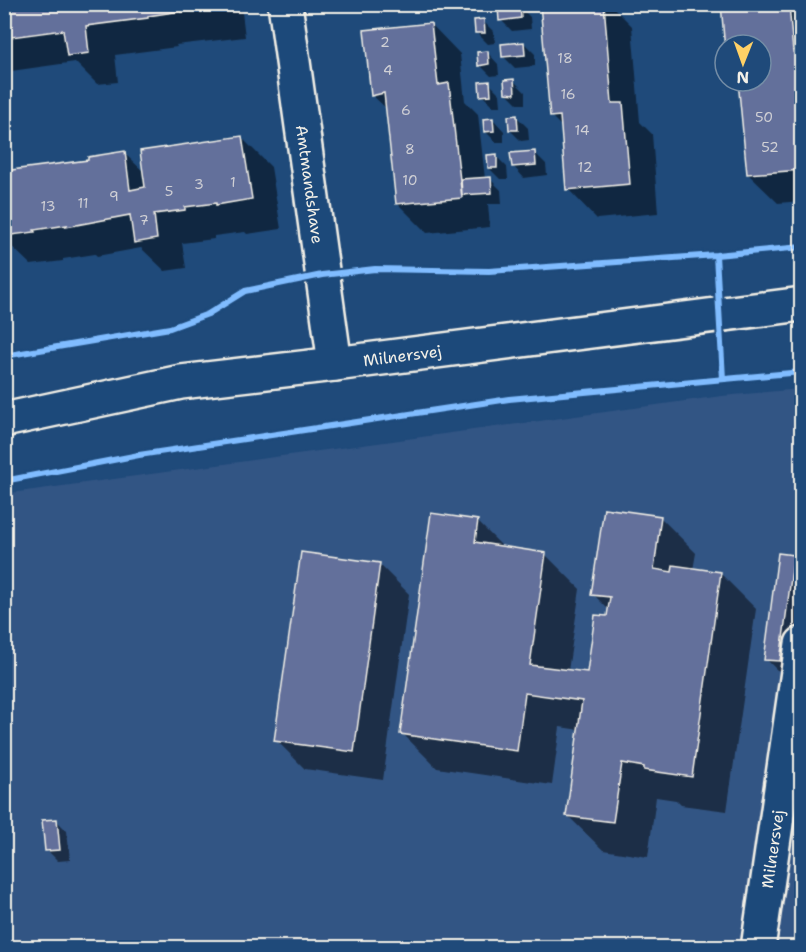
<svg xmlns="http://www.w3.org/2000/svg" width="806" height="952" font-family="'Shantell Sans',sans-serif">
<style>
.built{fill:#335584}
.shadow{fill:#0007}
.building{fill:#636f9b;stroke:#f4f1e8;stroke-width:1.5}
.lines{fill:none;stroke-linecap:round;stroke-linejoin:round}
.minor-casing{stroke:#f4f1e8;stroke-width:38}
.minor{stroke:#1f4a7a;stroke-width:33}
.cycleway-casing{stroke:#1f4a7a;stroke-width:10}
.cycleway{stroke:#80bcff;stroke-width:6}
.labels{text-anchor:middle;dominant-baseline:central;stroke-width:4.5;stroke-linejoin:round;paint-order:stroke}
.number-label{font-size:14px;fill:#d0d0d5}
.street-label{font-size:16px;fill:#f4f1e8;stroke:#1f4a7a}
</style>
<rect width="100%" height="100%" fill="#1f4a7a"/>
<filter id="ink" filterUnits="userSpaceOnUse"><feTurbulence type="fractalNoise" baseFrequency=".0167" numOctaves="2"/><feDisplacementMap in="SourceGraphic" scale="12" xChannelSelector="R" yChannelSelector="G"/><feConvolveMatrix kernelMatrix="1 2 1 2 8 2 1 2 1" color-interpolation-filters="sRGB"/></filter>
<g filter="url(#ink)">
<path class="built" d="M 801,389 L 801,947 L 5,947 L 4,494 L 722,396 Z"/>
<path class="shadow" d="M 4,4 L 241,4 L 245,37 L 176,45 L 177,47 L 115,55 L 118,82 L 97,84 L 75,62 L 4,72 Z
M 542,4 L 610,4 L 632,26 L 640,122 L 652,134 L 658,213 L 597,219 L 568,189 L 563,128 L 551,116 Z
M 723,4 L 802,4 L 802,201 L 778,203 L 748,174 L 740,81 L 761,81 L 761,45 L 726,45 Z
M 519,6 L 530,17 L 531,29 L 512,31 L 501,20 Z
M 483,21 L 494,32 L 495,43 L 488,44 L 477,33 Z
M 431,24 L 460,54 L 465,101 L 478,114 L 485,179 L 490,179 L 501,190 L 502,204 L 488,204 L 490,227 L 427,233 L 398,204 L 388,110 L 372,95 Z
M 524,43 L 535,54 L 535,66 L 515,68 L 504,57 Z
M 487,52 L 498,64 L 499,75 L 491,76 L 480,65 Z
M 514,81 L 525,92 L 525,104 L 518,104 L 507,93 Z
M 489,83 L 500,94 L 501,106 L 493,106 L 482,95 Z
M 517,117 L 528,128 L 529,140 L 521,141 L 510,130 Z
M 493,119 L 504,131 L 504,142 L 496,142 L 485,131 Z
M 242,138 L 271,167 L 281,229 L 247,234 L 245,232 L 214,236 L 214,239 L 182,243 L 186,268 L 165,271 L 141,248 L 97,256 L 95,254 L 63,259 L 63,261 L 31,265 L 4,239 L 4,173 L 90,161 L 124,153 L 145,173 Z
M 535,153 L 546,164 L 547,175 L 524,178 L 513,166 Z
M 496,156 L 507,167 L 508,179 L 500,179 L 489,168 Z
M 661,518 L 696,553 L 693,570 L 721,574 L 756,609 L 727,811 L 681,805 L 676,800 L 656,797 L 648,857 L 603,850 L 567,815 L 580,730 L 560,727 L 552,785 L 437,768 L 402,733 L 477,521 L 504,548 L 545,554 L 580,589 L 568,671 L 588,674 L 609,618 L 610,611 L 593,594 Z
M 794,556 L 802,564 L 802,590 L 791,672 L 777,670 L 766,659 Z
M 380,565 L 409,594 L 383,780 L 305,769 L 276,740 Z
M 56,820 L 67,831 L 70,860 L 58,861 L 47,850 Z"/>
<path class="building" d="M 4,4 L 216,4 L 217,8 L 181,12 L 181,11 L 148,16 L 148,18 L 86,26 L 89,53 L 67,56 L 63,30 L 4,38 Z
M 540,4 L 604,4 L 612,103 L 623,103 L 630,184 L 566,190 L 560,116 L 550,117 Z
M 721,4 L 789,4 L 793,52 L 802,51 L 802,170 L 747,174 L 738,81 L 761,81 L 761,45 L 725,45 L 725,50 Z
M 520,5 L 521,18 L 499,21 L 498,7 Z
M 484,19 L 485,33 L 475,33 L 474,20 Z
M 431,23 L 438,85 L 449,83 L 462,198 L 396,204 L 384,93 L 371,96 L 364,30 Z
M 524,42 L 525,55 L 502,57 L 501,44 Z
M 488,51 L 489,64 L 478,66 L 477,52 Z
M 514,79 L 515,94 L 505,93 L 504,80 Z
M 490,81 L 491,95 L 480,96 L 479,82 Z
M 517,115 L 518,130 L 509,130 L 508,116 Z
M 493,118 L 494,131 L 484,132 L 483,119 Z
M 242,136 L 252,199 L 216,205 L 216,203 L 185,207 L 185,210 L 154,214 L 157,239 L 134,243 L 130,215 L 66,227 L 67,225 L 34,230 L 35,232 L 4,236 L 4,171 L 88,160 L 88,157 L 125,151 L 130,190 L 145,187 L 140,151 Z
M 535,151 L 536,165 L 512,167 L 510,153 Z
M 497,154 L 497,168 L 488,168 L 487,155 Z
M 491,177 L 492,193 L 462,195 L 461,179 Z
M 604,508 L 661,516 L 654,569 L 672,572 L 673,565 L 721,572 L 692,777 L 644,770 L 644,767 L 622,763 L 613,822 L 566,816 L 582,701 L 525,693 L 517,751 L 400,734 L 431,513 L 478,520 L 475,542 L 546,553 L 530,665 L 587,672 L 595,615 L 607,616 L 610,597 L 591,595 Z
M 301,552 L 380,563 L 354,752 L 274,741 Z
M 778,553 L 794,555 L 780,661 L 764,660 Z
M 57,819 L 60,850 L 45,851 L 42,820 Z"/>
<g class="lines">
<g class="minor-casing">
<g id="minor">
<path id="s1" d="M 285,4 L 335,364"/>
<path id="s2" d="M 4,420 L 181,382 L 335,364 L 802,304"/>
<path id="s3" d="M 758,948 L 802,644"/>
</g>
</g>
<use href="#minor" class="minor"/>
<g class="cycleway-casing">
<path id="cycleway" d="M 716,255 L 723,379
M 4,356 L 170,328 L 208,314 L 245,291 L 322,275 L 375,269 L 489,271 L 716,255 L 802,247
M 4,481 L 139,455 L 509,399 L 802,372"/>
</g>
<use href="#cycleway" class="cycleway"/>
</g>
</g>
<g class="labels">
<g class="number-label">
<text x="385" y="42">2</text>
<text x="565" y="58">18</text>
<text x="388" y="70">4</text>
<text x="568" y="94">16</text>
<text x="406" y="110">6</text>
<text x="764" y="117">50</text>
<text x="582" y="130">14</text>
<text x="770" y="147">52</text>
<text x="410" y="149">8</text>
<text x="585" y="167">12</text>
<text x="410" y="180">10</text>
<text x="233" y="182">1</text>
<text x="199" y="184">3</text>
<text x="169" y="191">5</text>
<text x="114" y="196">9</text>
<text x="83" y="203">11</text>
<text x="48" y="206">13</text>
<text x="144" y="220">7</text>
</g>
<g class="street-label">
<text stroke="none"><textPath href="#s1" startOffset="182">Amtmandshave</textPath></text>
<text stroke="none"><textPath href="#s2" startOffset="404">Milnersvej</textPath></text>
<text stroke="none"><textPath href="#s3" startOffset="100">Milnersvej</textPath></text>
</g>
</g>
<rect width="806" height="952" fill="none" stroke="#1f4a7a" stroke-width="24"/>
<rect x="12" y="12" width="782" height="928" fill="none" stroke="#f4f1e8" stroke-width="2" filter="url(#ink)"/>
<g transform="translate(743 63) rotate(181)"><circle r="28" fill="#1f4a7a" stroke="#748da6" stroke-width="1.5"/>
<path d="M0-4.5L10 22L0 15L-10 22Z" fill="#ffd166"/>
<text y="-9" font-size="16" font-weight="bold" text-anchor="middle" fill="#f4f1e8">N</text>
</g>
</svg>
